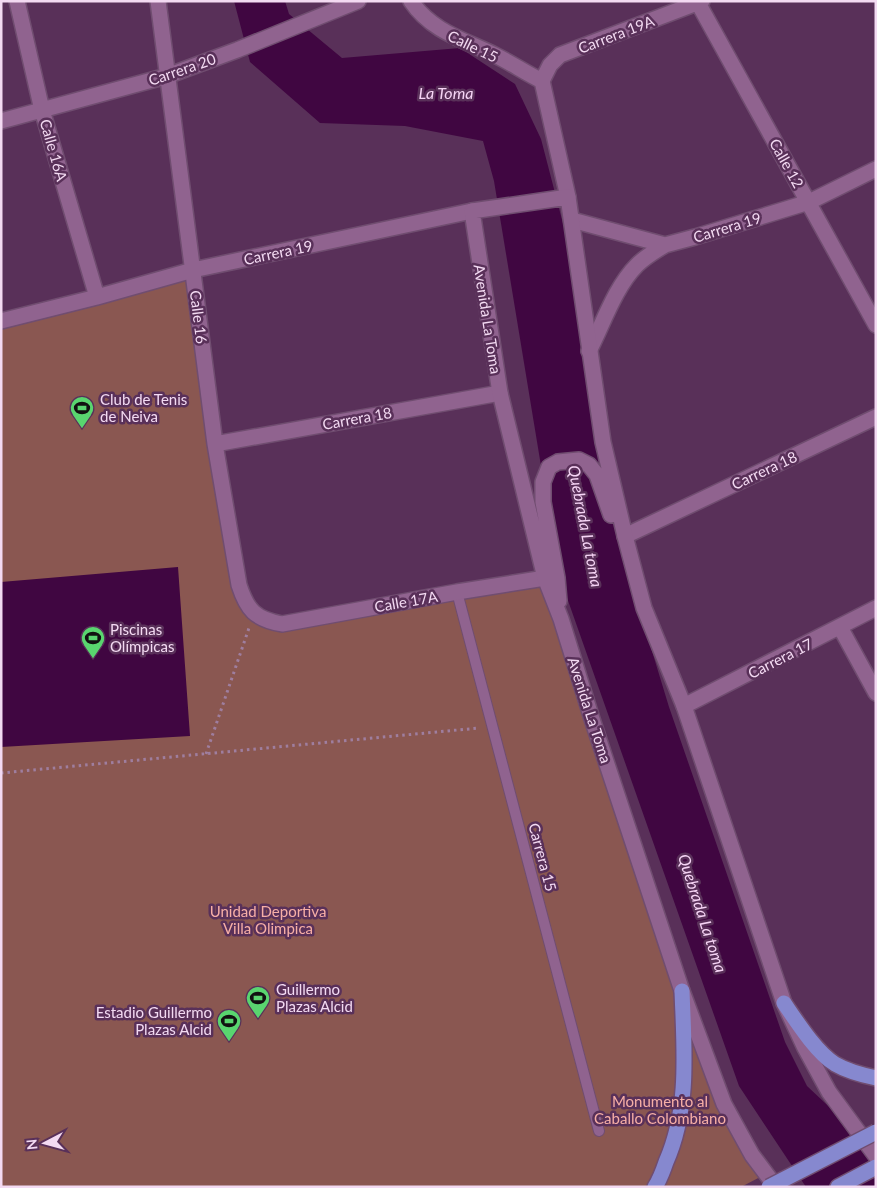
<svg xmlns="http://www.w3.org/2000/svg" width="877" height="1188" font-family="Lato,sans-serif">
<style>
.green{fill:#8a5751}
.water{fill:#400641}
.lines{fill:none;stroke-linecap:round;stroke-linejoin:round}
.lane-casing{stroke:#704d70;stroke-width:12}
.street-casing{stroke:#704d70;stroke-width:18}
.secondary-casing{stroke:#704d70;stroke-width:18}
.primary-casing{stroke:#704d70;stroke-width:18}
.path{stroke:#9f7e9f;stroke-width:3;stroke-dasharray:2.5 4;stroke-linecap:butt}
.lane{stroke:#90638f;stroke-width:10}
.street{stroke:#90638f;stroke-width:15}
.secondary{stroke:#90638f;stroke-width:15}
.primary{stroke:#8688cf;stroke-width:15}
.primary-bridge-casing{stroke:#704d70;stroke-width:18;stroke-linecap:butt}
.primary-bridge{stroke:#8688cf;stroke-width:15}
.labels{text-anchor:middle;dominant-baseline:central;stroke-width:5;stroke-linejoin:round;paint-order:stroke}
.street-label{font-size:15px;fill:#f3daf2;stroke:#593059}
.poi-label{font-size:15px;fill:#f3daf2;stroke:#593059;text-anchor:start}
.park-label{font-size:15px;fill:#f7afa6;stroke:#593059}
.water-label{font-size:16px;font-style:italic;fill:#f6d4f5;stroke:#593059}
</style>
<rect width="100%" height="100%" fill="#593059"/>
<path class="green" d="M 193,270 L 239,585 L 268,621 L 539,581 L 621,813 L 722,1092 L 766,1174 L 741,1187 L 1,1187 L 1,321 Z"/>
<path class="water" d="M 234,1 L 285,1 L 289,14 L 342,58 L 460,48 L 515,84 L 541,139 L 567,239 L 616,533 L 669,707 L 785,1042 L 807,1086 L 842,1119 L 876,1156 L 876,1187 L 806,1187 L 739,1086 L 559,575 L 494,181 L 483,141 L 405,126 L 320,123 L 250,62 Z
M 178,567 L 190,736 L 1,747 L 1,582 Z"/>
<g class="lines">
<g class="lane-casing">
<path id="lane" d="M 457,592 L 599,1131"/>
</g>
<g class="street-casing">
<path id="street" d="M 17,1 L 42,110 L 97,297
M 158,1 L 215,444 L 239,585 C 247,610 255,619 282,624 L 457,592 L 545,578
M 411,1 C 431,31 464,40 495,55 C 511,63 526,73 542,81
M 697,1 L 876,325
M 542,81 L 550,65 L 560,55 L 702,1
M 542,81 L 568,197
M 1,121 L 167,76 L 237,50 L 358,1
M 572,220 L 665,245 L 695,237 L 809,202 L 876,169
M 1,321 L 97,297 L 193,270 L 472,211
M 589,351 C 603,324 615,287 637,265 C 645,257 655,251 665,245
M 215,444 L 500,393
M 625,536 L 876,417
M 840,627 L 876,693
M 684,706 L 876,608"/>
</g>
<g class="secondary-casing">
<path id="secondary" d="M 559,601 L 557,578 L 543,502 L 543,482 L 549,467 L 558,462 L 579,460 L 589,465 L 597,475 L 611,515
M 776,1187 L 752,1155 L 724,1104 L 682,991 L 592,719 L 561,619 L 545,578 L 500,393 L 472,211 L 568,197 L 603,442 L 625,536 L 644,608 L 684,706 L 784,1003 L 805,1048 L 829,1092 L 876,1156"/>
</g>
<g class="primary-casing">
<path id="primary" d="M 784,1003 C 797,1022 816,1052 835,1064 C 847,1071 862,1075 876,1078
M 655,1187 C 660,1179 663,1171 666,1162 C 690,1108 684,1048 682,991
M 838,1187 L 876,1167"/>
</g>
<path class="path" d="M 206,754 L 249,628
M 1,773 L 479,728"/>
<use href="#lane" class="lane"/>
<use href="#street" class="street"/>
<use href="#secondary" class="secondary"/>
<use href="#primary" class="primary"/>
<g class="primary-bridge-casing">
<path id="primary-bridge" d="M 769,1187 L 876,1132"/>
</g>
<use href="#primary-bridge" class="primary-bridge"/>
</g>
<defs>
<g id="stadium-pin" transform="scale(1.25)"><path d="M0 17L-7.5 6A9.5 9.5 0 1 1 7.5 6Z" fill="#59d56f" stroke="#593059"/><path d="M0-5a6.5 5 0 1 0 0 10a6.5 5 0 1 0 0-10ZM-3.5-1.8h7v3.6h-7Z" fill="#111"/></g>
</defs>
<g fill-rule="evenodd">
<use href="#stadium-pin" x="82" y="408"/>
<use href="#stadium-pin" x="93" y="638"/>
<use href="#stadium-pin" x="258" y="998"/>
<use href="#stadium-pin" x="229" y="1021"/>
</g>
<g class="labels">
<g class="street-label">
<text transform="translate(616 34) rotate(-21)">Carrera 19A</text>
<text transform="translate(473 46) rotate(26)">Calle 15</text>
<text transform="translate(182 69) rotate(-19)">Carrera 20</text>
<text transform="translate(54 150) rotate(74)">Calle 16A</text>
<text transform="translate(787 163) rotate(61)">Calle 12</text>
<text transform="translate(727 227) rotate(-17)">Carrera 19</text>
<text transform="translate(278 252) rotate(-12)">Carrera 19</text>
<text transform="translate(199 317) rotate(83)">Calle 16</text>
<text transform="translate(488 319) rotate(81)">Avenida La Toma</text>
<text transform="translate(357 418) rotate(-10)">Carrera 18</text>
<text transform="translate(764 470) rotate(-25)">Carrera 18</text>
<text transform="translate(406 601) rotate(-10)">Calle 17A</text>
<text transform="translate(780 658) rotate(-27)">Carrera 17</text>
<text transform="translate(590 710) rotate(72)">Avenida La Toma</text>
<text transform="translate(543 857) rotate(75)">Carrera 15</text>
</g>
<g class="poi-label">
<text x="100" y="399">Club de Tenis<tspan x="100" dy="17">de Neiva</tspan></text>
<text x="110" y="629">Piscinas<tspan x="110" dy="17">Olímpicas</tspan></text>
<text x="276" y="989">Guillermo<tspan x="276" dy="17">Plazas Alcid</tspan></text>
<text x="212" y="1012" text-anchor="end">Estadio Guillermo<tspan x="212" dy="17">Plazas Alcid</tspan></text>
</g>
<g class="park-label">
<text x="268" y="911">Unidad Deportiva<tspan x="268" dy="17">Villa Olimpica</tspan></text>
<text x="660" y="1101">Monumento al<tspan x="660" dy="17">Caballo Colombiano</tspan></text>
</g>
<g class="water-label">
<text x="446" y="92">La Toma</text>
<text transform="translate(586 526) rotate(79)">Quebrada La toma</text>
<text transform="translate(703 913) rotate(72)">Quebrada La toma</text>
</g>
</g>
<rect width="877" height="1188" fill="none" stroke="#f3daf2" stroke-width="5"/>
<g transform="translate(45 1143) rotate(264)" stroke="#593059" stroke-width="4" paint-order="stroke">
<path d="M0-4L9 19L0 12L-9 19Z" fill="#f3daf2"/>
<text y="-8" font-size="14" font-weight="bold" text-anchor="middle" fill="#f3daf2">N</text>
</g>
</svg>
